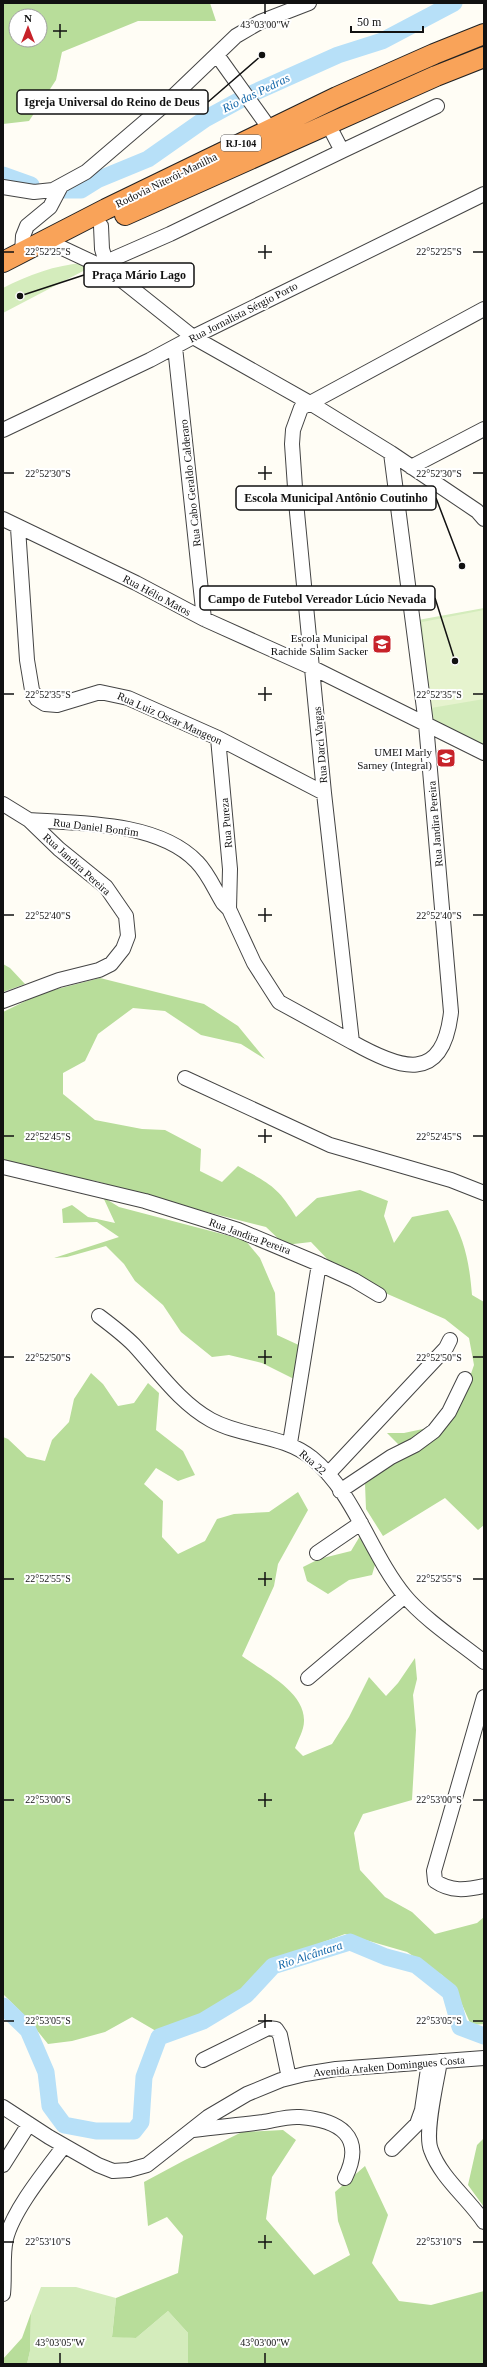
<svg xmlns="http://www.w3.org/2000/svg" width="487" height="2367" font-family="'Times New Roman',serif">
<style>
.green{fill:#d4ecbc}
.forest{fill:#b8dd9a;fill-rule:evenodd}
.pitch{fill:#e6f3ce}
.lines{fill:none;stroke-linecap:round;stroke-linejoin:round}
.river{stroke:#b7e0f8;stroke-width:17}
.minor-casing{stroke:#444;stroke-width:16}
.highway-casing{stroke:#222;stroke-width:22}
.minor{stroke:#fff;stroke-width:14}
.highway{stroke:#f9a359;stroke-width:20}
.ticks{fill:none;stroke:#111;stroke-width:1.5}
.labels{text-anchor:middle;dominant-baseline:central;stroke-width:4;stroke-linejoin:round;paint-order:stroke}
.shield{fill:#fff;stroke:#585858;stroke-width:1}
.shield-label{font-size:10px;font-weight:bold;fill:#111}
.street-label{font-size:11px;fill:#111;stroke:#fff}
.poi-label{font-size:11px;fill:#111;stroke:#fff;text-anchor:end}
.water-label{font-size:12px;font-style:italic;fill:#1367a9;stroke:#fff}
.ticks-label{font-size:10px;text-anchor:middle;fill:#111;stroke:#fff;stroke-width:4;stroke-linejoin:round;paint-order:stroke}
.leader{fill:none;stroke:#111;stroke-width:1.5}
.callout-dot{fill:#111;stroke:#fff;stroke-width:1.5}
.callout{fill:#fff;stroke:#111;stroke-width:1.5}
.callout-label{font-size:12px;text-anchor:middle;font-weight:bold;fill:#111}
</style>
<rect width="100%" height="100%" fill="#fffdf5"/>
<path class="green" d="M 84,263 L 88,267 L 87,269 L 3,313 L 3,288 C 28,275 55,265 84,263 Z
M 484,608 L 484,747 L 431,720 L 418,620 Z
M 41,2287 L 76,2287 L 116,2298 L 112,2336 L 136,2338 L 168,2311 L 188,2333 L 188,2364 L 27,2364 L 30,2351 L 31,2313 Z"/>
<path class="forest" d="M 3,3 L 210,3 L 216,21 L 138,21 L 62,52 L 56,80 L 29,121 L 3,124 ZM 16,16 L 40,16 L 40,40 L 16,40 Z
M 3,964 L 10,968 L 25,984 L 3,992 Z
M 100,978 L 204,1004 L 238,1026 L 265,1059 L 241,1044 L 201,1035 L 165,1011 L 133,1008 L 98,1034 L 85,1061 L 63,1073 L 63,1094 L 95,1120 L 142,1129 L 165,1130 L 201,1149 L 200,1171 L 222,1182 L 238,1166 C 268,1183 278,1186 296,1217 L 317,1198 L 360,1190 L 388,1201 L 384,1216 L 394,1243 L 412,1217 L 448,1210 C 465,1241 469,1260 472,1295 L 484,1302 L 484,1525 L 478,1530 L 445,1498 L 383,1536 L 366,1509 L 365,1484 L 398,1459 L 403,1449 L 387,1433 L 404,1433 L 446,1424 L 465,1391 L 474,1365 L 469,1338 L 445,1319 L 376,1289 L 333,1265 L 311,1242 L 285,1245 L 266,1227 L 175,1204 L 96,1181 L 36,1173 L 3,1160 L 3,1012 L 42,993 Z
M 103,1197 L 119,1207 L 245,1240 L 260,1258 L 275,1293 L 277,1335 L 303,1347 L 296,1380 L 262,1363 L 229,1355 L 212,1357 L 181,1332 L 163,1305 L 135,1281 L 124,1264 L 106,1246 L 67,1257 L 54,1258 L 119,1237 L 97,1222 L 63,1223 L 62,1209 L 72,1205 L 88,1217 L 115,1223 Z
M 91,1373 L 103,1384 L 118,1406 L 134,1403 L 148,1383 L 159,1393 L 156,1430 L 183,1451 L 195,1475 L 178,1481 L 156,1468 L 144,1484 L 163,1501 L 162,1537 L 178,1554 L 205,1541 L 217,1519 L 234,1514 L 269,1512 L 298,1492 L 308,1510 L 278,1564 L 274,1586 L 242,1656 C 262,1671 305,1691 304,1721 C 304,1730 298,1740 295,1748 L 303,1756 L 332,1744 L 349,1717 L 369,1677 L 386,1696 L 398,1683 L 415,1658 L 417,1679 L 413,1695 L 416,1730 L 412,1800 L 363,1814 L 354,1833 L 360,1870 L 385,1897 L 412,1912 L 435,1934 L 477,1923 L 484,1917 L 484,2024 L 471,2025 L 456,1991 L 442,1975 L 407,1952 L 345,1934 L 266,1963 L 235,1996 L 203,2015 L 156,2031 L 132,2017 L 105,2032 L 72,2041 L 48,2044 L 27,2018 L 3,1994 L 3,1437 L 8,1439 L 27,1457 L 45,1461 L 52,1440 L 69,1422 L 74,1399 Z
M 363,1531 L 377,1558 L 372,1575 L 349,1580 L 328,1594 L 307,1581 L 303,1567 L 319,1559 L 351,1551 Z
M 283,2130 L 296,2140 L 272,2177 L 266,2219 L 314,2275 L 350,2255 L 338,2221 L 335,2192 L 365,2166 L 388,2215 L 372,2263 L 399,2301 L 431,2305 L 484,2291 L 484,2364 L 188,2364 L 188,2333 L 168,2311 L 136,2338 L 112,2337 L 116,2298 L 178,2273 L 183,2236 L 167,2217 L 148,2226 L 144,2182 L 185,2160 L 242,2132 Z
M 484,2138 L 484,2207 L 468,2185 L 477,2145 Z
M 31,2313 L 30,2351 L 27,2364 L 3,2364 L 3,2359 L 22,2338 Z"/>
<path class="pitch" d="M 484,610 L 484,699 L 431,708 L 422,622 Z"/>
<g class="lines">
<path class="river" d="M 3,175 L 31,185
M 64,190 L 81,190 L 97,180 L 148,159 L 205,119 L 251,94 L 338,55 L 382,41 L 454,3
M 3,2006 L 28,2030 L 46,2072 L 50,2106 L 64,2125 L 96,2131 L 134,2131 L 141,2122 L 144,2077 L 159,2037 L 203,2021 L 246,1995 L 273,1966 L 350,1942 L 386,1957 L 416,1965 L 450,1992 L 460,2027 L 484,2036"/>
<g class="minor-casing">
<path id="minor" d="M 217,55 L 270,129
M 342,151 L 437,106
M 3,187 L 34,192 L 53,190 L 86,172 L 162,107 L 236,36 L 260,22 L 309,3
M 101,226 L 102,249 L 108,269
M 58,246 L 109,270 L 193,337 L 310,403 L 391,453 L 477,511 L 484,519
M 22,253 L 23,236 L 27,226 L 50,207 L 60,188
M 106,262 L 170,234 L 342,151 L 328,124
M 175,347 L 204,619
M 3,430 L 150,360 L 193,337 L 484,194
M 391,453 L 426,724 L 451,1012 C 443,1085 400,1069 352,1042 L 324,793 L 296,502 L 292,444 L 293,430 L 301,408 L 484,309
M 411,467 L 484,429
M 3,519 L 136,583 L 204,619 L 313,668 L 484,753
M 18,528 L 27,660 L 32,690 L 37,699 L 45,704 L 57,705 L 100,692 L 128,698 L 218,738 L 324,793
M 218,738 L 230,869 L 229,909
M 3,804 L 29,820 L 59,849 L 106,887 L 126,916 L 128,936 L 123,949 L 111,964 L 99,970 L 59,980 L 3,1001
M 29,820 C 81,823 159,822 197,862 C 208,873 215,890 223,903 L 229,909 L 254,963 L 279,1002 L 352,1042
M 185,1078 L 330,1145 L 451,1180 L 484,1193
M 3,1167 L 145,1201 L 238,1230 L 319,1264 L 290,1443
M 319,1264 L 354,1280 L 379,1295
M 99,1316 C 111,1325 123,1334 134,1345 C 158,1371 180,1403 211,1420 C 244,1438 282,1434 312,1458 C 354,1492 371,1555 405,1596 C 423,1618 460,1643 484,1662
M 328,1474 L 446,1348 L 450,1340
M 340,1491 L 391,1457 L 415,1445 L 434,1431 L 449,1412 L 465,1379
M 317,1553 L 361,1523
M 308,1678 L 405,1596
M 484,1697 L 434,1871 L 435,1881 C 451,1892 466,1890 484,1886
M 203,2060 L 268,2028 L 276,2029 L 280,2035 L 289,2078
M 440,2061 C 437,2081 424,2133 431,2150 C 441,2178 468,2198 484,2222
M 3,2107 L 49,2137 L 98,2165 L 113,2171 L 129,2170 L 147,2165 L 208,2117 L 247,2094 L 281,2080 L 305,2074 L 336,2069 L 484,2058
M 193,2130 C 216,2127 240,2125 263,2122 C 275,2120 288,2116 300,2117 C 339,2120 366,2136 345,2178
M 392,2149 L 417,2124 L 422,2110 L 429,2062
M 3,2165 L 29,2124
M 3,2294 C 5,2276 2,2256 6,2239 C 13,2210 46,2170 64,2146"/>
</g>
<g class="highway-casing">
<path id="highway" d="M 125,215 L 436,76 L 484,57
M 3,262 L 106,209 L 337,97 L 434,54 L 484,34"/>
</g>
<use href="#minor" class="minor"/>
<use href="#highway" class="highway"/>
</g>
<path class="ticks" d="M 265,4 L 265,14M 60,24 L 60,38M 53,31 L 67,31M 265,245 L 265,259M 4,252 L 14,252M 258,252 L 272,252M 473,252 L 483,252M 265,466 L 265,480M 4,473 L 14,473M 258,473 L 272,473M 473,473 L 483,473M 265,687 L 265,701M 4,694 L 14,694M 258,694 L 272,694M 473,694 L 483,694M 265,908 L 265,922M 4,915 L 14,915M 258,915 L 272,915M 473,915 L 483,915M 265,1129 L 265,1143M 4,1136 L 14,1136M 258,1136 L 272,1136M 473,1136 L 483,1136M 265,1350 L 265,1364M 4,1357 L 14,1357M 258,1357 L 272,1357M 473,1357 L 483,1357M 265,1572 L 265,1586M 4,1579 L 14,1579M 258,1579 L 272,1579M 473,1579 L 483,1579M 265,1793 L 265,1807M 4,1800 L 14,1800M 258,1800 L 272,1800M 473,1800 L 483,1800M 265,2014 L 265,2028M 4,2021 L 14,2021M 258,2021 L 272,2021M 473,2021 L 483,2021M 265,2235 L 265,2249M 4,2242 L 14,2242M 258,2242 L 272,2242M 473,2242 L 483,2242M 60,2353 L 60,2363M 265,2353 L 265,2363"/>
<defs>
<g id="school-square" transform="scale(1)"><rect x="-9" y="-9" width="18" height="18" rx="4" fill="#c72229" stroke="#fff"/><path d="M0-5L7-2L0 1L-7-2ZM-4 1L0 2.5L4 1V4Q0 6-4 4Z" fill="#fff"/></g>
</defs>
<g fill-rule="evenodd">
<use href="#school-square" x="382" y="644"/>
<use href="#school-square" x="446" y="758"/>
</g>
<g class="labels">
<rect class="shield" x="221" y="135" width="40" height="16" rx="3"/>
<g class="shield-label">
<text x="241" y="143">RJ-104</text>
</g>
<g class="street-label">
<text transform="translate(166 180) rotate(-26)">Rodovia Niterói-Manilha</text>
<text transform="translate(243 312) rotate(-27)">Rua Jornalista Sérgio Porto</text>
<text transform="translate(190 483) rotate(-96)">Rua Cabo Geraldo Calderaro</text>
<text transform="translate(157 595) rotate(28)">Rua Hélio Matos</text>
<text transform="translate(170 718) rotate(24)">Rua Luiz Oscar Mangeon</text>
<text transform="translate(320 745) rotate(-95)">Rua Darci Vargas</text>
<text transform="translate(226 823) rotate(-95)">Rua Pureza</text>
<text transform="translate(435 824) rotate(-95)">Rua Jandira Pereira</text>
<text transform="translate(96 827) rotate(7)">Rua Daniel Bonfim</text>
<text transform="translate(77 864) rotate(42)">Rua Jandira Pereira</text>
<text transform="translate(250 1236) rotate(20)">Rua Jandira Pereira</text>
<text transform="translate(313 1462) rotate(41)">Rua 22</text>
<text transform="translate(389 2066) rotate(-5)">Avenida Araken Domingues Costa</text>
</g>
<g class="poi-label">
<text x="368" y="638">Escola Municipal<tspan x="368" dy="13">Rachide Salim Sacker</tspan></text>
<text x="432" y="752">UMEI Marly<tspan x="432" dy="13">Sarney (Integral)</tspan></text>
</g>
<g class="water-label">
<text transform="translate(256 93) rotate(-26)">Rio das Pedras</text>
<text transform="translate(310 1955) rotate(-18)">Rio Alcântara</text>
</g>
</g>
<g class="ticks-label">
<text x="265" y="28">43°03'00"W</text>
<text x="48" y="255">22°52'25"S</text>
<text x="439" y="255">22°52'25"S</text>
<text x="48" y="477">22°52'30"S</text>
<text x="439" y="477">22°52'30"S</text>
<text x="48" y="698">22°52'35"S</text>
<text x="439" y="698">22°52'35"S</text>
<text x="48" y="919">22°52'40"S</text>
<text x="439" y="919">22°52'40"S</text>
<text x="48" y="1140">22°52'45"S</text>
<text x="439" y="1140">22°52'45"S</text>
<text x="48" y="1361">22°52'50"S</text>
<text x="439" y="1361">22°52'50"S</text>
<text x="48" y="1582">22°52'55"S</text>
<text x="439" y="1582">22°52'55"S</text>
<text x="48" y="1803">22°53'00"S</text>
<text x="439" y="1803">22°53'00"S</text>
<text x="48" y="2024">22°53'05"S</text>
<text x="439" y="2024">22°53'05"S</text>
<text x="48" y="2245">22°53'10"S</text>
<text x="439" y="2245">22°53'10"S</text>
<text x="60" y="2346">43°03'05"W</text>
<text x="265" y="2346">43°03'00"W</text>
</g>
<path class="leader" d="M262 55L208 102M20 296L84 275M462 566L436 498M455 661L435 598"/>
<g class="callout-dot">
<circle cx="262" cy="55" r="4"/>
<circle cx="20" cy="296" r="4"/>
<circle cx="462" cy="566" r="4"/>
<circle cx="455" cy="661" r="4"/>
</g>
<g class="callout">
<rect x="17" y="90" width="191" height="24" rx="4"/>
<rect x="84" y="263" width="110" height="24" rx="4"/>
<rect x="236" y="486" width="200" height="24" rx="4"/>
<rect x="200" y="586" width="235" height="24" rx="4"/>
</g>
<g class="callout-label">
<text x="112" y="106">Igreja Universal do Reino de Deus</text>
<text x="139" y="279">Praça Mário Lago</text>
<text x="336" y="502">Escola Municipal Antônio Coutinho</text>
<text x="317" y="603">Campo de Futebol Vereador Lúcio Nevada</text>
</g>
<rect width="487" height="2367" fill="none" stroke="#111111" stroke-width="8"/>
<g transform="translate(28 28)"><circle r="19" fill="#ffffff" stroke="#a0a0a0"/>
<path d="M0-3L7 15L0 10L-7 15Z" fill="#c72229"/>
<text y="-6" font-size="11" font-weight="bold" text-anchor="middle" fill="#111111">N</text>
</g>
<path d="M351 26v6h72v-6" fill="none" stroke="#111111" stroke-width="2"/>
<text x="357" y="26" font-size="12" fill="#111111" stroke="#ffffff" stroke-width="3" paint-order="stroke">50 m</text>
</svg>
